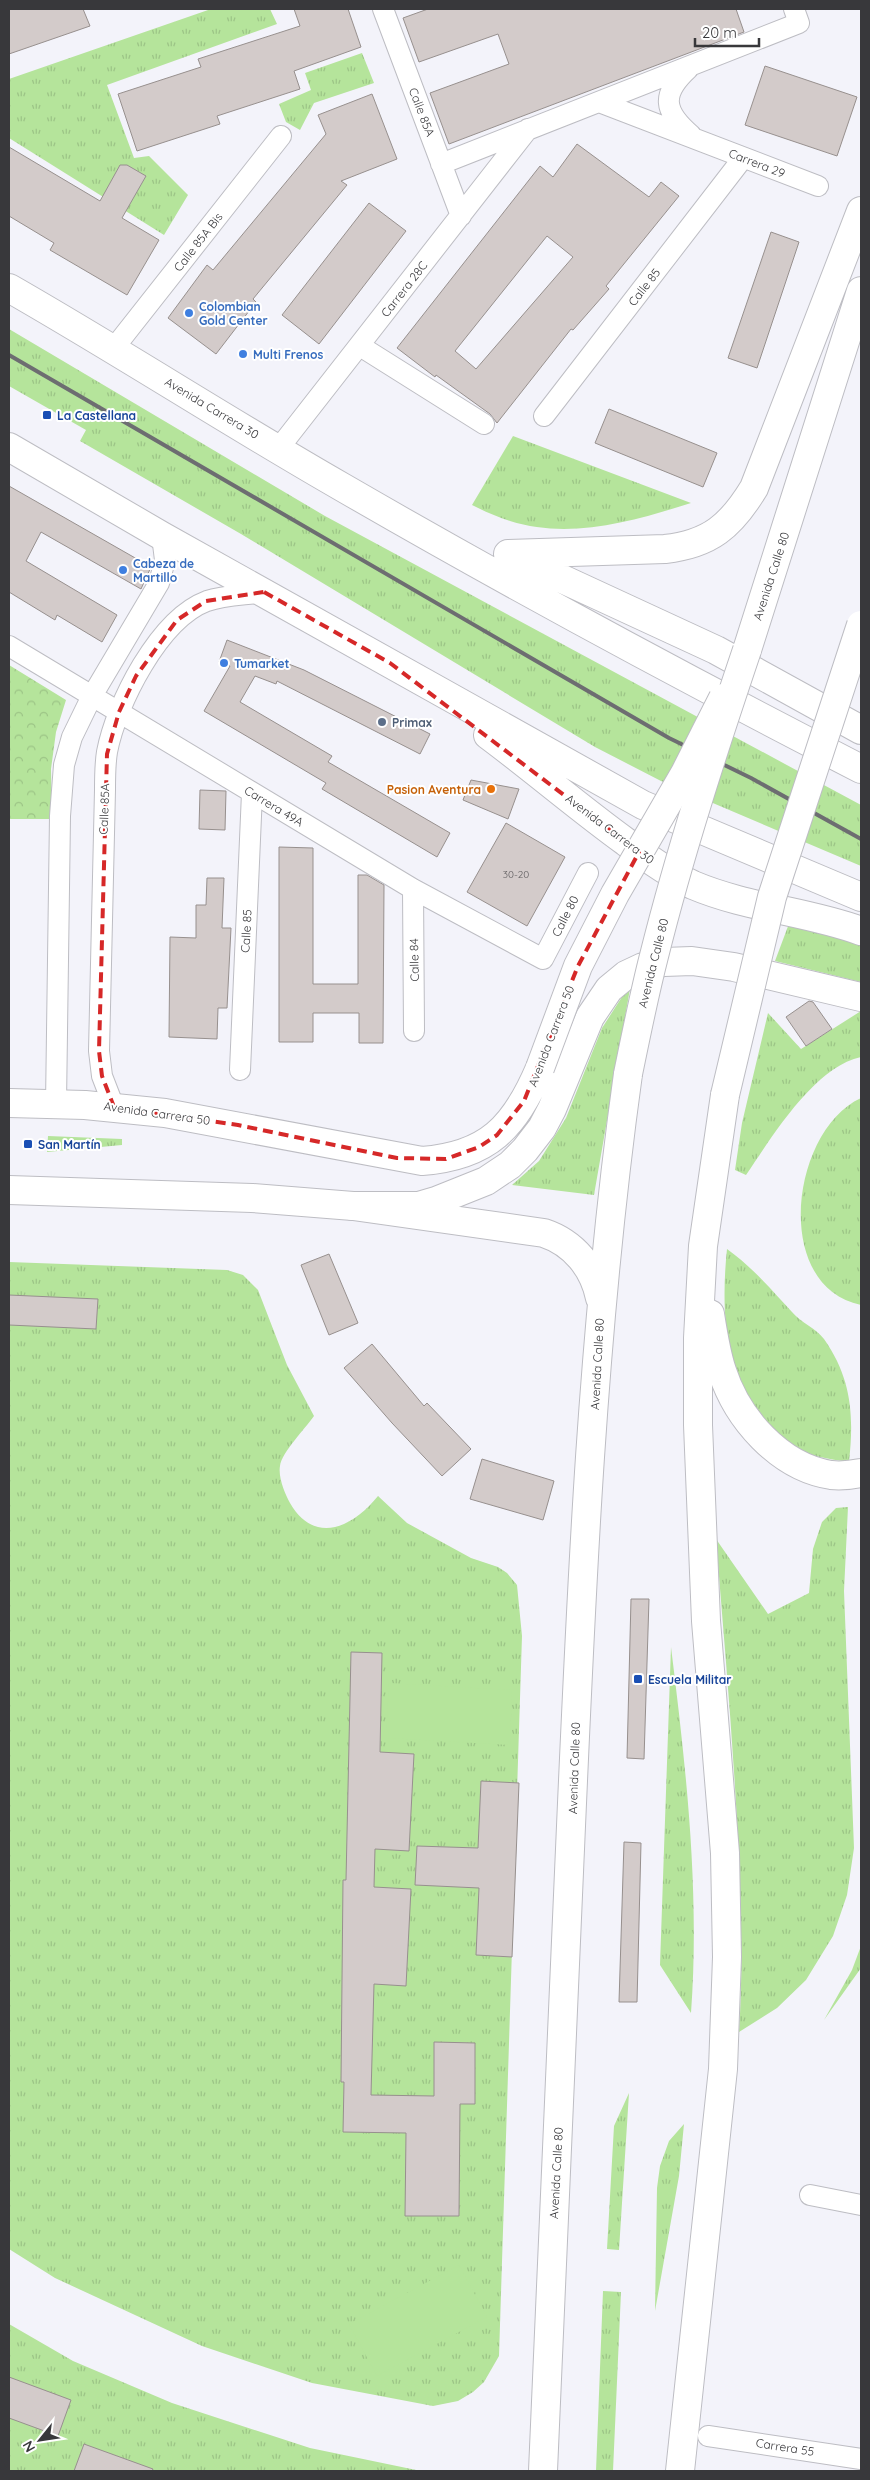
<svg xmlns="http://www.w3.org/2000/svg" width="870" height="2480" font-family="Quicksand,sans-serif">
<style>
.grass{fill:url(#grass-tufts)}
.forest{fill:url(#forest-crowns)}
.pitch{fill:#b5e49b}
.building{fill:#d3cbca;stroke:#97908e;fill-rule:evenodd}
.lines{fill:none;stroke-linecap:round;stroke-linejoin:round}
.minor-casing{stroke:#bdbdc3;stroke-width:22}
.primary-casing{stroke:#bdbdc3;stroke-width:30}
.trunk-casing{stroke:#bdbdc3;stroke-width:30}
.minor{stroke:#fff;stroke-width:20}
.primary{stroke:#fff;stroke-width:28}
.trunk{stroke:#fff;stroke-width:28}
.rail{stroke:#6d6d71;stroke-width:4}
.primary-bridge-casing{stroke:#bdbdc3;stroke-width:30;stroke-linecap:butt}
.trunk-bridge-casing{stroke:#bdbdc3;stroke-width:30;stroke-linecap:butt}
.primary-bridge{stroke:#fff;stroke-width:28}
.trunk-bridge{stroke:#fff;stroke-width:28}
.marked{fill:none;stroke:#d62828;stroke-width:4;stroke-dasharray:10 6;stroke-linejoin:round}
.shop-dot{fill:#3f7fe0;stroke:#fff;stroke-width:2}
.transit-dot{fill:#1a4fb4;stroke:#fff;stroke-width:2}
.service-dot{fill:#5c6f8a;stroke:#fff;stroke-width:2}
.food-dot{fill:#e8710a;stroke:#fff;stroke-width:2}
.labels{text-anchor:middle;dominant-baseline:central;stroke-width:4;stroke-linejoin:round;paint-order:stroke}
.number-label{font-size:10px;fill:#5f5d5f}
.street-label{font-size:12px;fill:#38383b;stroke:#fff}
.shop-label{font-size:12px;font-weight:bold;fill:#366cbe;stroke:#fff;text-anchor:start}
.transit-label{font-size:12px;font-weight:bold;fill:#164399;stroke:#fff;text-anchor:start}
.service-label{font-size:12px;font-weight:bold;fill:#4e5e75;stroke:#fff;text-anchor:start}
.food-label{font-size:12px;font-weight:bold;fill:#c56008;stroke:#fff;text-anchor:end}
</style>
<defs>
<pattern id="grass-tufts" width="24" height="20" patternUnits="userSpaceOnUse" patternTransform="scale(1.25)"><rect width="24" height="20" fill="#b5e49b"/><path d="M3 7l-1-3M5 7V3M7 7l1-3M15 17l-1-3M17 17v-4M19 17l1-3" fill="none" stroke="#9cc486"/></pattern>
<pattern id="forest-crowns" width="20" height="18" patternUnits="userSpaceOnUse" patternTransform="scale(1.25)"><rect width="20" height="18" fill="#b5e49b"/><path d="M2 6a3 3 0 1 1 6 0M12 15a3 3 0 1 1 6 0" fill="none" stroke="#9cc486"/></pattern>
</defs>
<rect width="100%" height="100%" fill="#f3f3fa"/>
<path class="grass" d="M 211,9 L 270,9 L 277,24 L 107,85 L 134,158 L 149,156 L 188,195 L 164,235 L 9,138 L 9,79 Z
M 362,53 L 374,83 L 314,103 L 300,130 L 286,122 L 279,104 L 311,90 L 305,73 Z
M 9,329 L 325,516 L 861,805 L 861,866 L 661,781 L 595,747 L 241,534 L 80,441 L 86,430 L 9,386 Z
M 513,436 L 691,503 C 634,521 570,540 510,521 C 497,517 484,511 472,505 Z
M 790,921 L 861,942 L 861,982 L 775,961 Z
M 631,983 L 594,1195 L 512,1185 L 539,1161 L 566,1118 L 602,1028 Z
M 861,1011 L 861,1057 C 814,1067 772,1137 746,1175 L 735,1170 L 742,1123 L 768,1013 L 801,1049 Z
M 861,1098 L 861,1305 C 771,1286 791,1130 861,1098 Z
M 48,1136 L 122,1139 L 122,1145 L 47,1152 Z
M 727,1249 C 752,1267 771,1289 792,1312 C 801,1323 816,1328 824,1339 C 852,1379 854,1416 849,1462 C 829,1459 808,1456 790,1446 C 724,1407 720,1316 727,1249 Z
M 9,1262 L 227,1270 L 243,1275 L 258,1290 L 287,1365 L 314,1416 C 305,1429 282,1452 280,1466 C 278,1477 285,1494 290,1503 C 315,1546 353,1527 378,1496 L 407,1523 L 471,1558 L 498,1567 L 507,1573 L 517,1585 L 522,1636 L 499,2356 L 484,2382 L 473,2392 L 458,2401 L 433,2406 L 312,2383 L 202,2346 L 55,2278 L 9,2249 Z
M 848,1507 L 844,1591 L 854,1848 L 847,1895 L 833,1936 L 806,1980 L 777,2008 L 739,2032 C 744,1956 740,1880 736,1804 C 731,1716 723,1627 716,1539 L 768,1614 L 809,1593 L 813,1549 L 822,1522 L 836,1508 Z
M 671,1647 C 686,1768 700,1891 691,2013 L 660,1965 Z
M 861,1946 L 861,1968 L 824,2020 L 852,1970 Z
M 629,2093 L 619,2250 L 607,2249 L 614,2126 Z
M 684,2124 L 679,2176 L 655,2311 L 657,2188 L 660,2166 L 669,2141 Z
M 603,2291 L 621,2292 L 613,2471 L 596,2471 Z
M 9,2324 L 73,2361 L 172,2403 L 310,2448 L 421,2471 L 9,2471 Z"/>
<path class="forest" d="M 9,665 L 66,700 L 56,732 L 51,769 L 52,819 L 9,819 Z"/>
<path class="pitch" d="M 389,1683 L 512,1690 L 510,1745 L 386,1738 Z
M 459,2265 L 487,2317 L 377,2376 L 349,2324 Z"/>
<path class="building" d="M 9,9 L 83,9 L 90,26 L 9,54 Z
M 294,9 L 348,9 L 361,47 L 294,71 L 300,89 L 217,116 L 220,124 L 137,151 L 118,94 L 201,67 L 198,59 L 300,26 Z
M 428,9 L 736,9 L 744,32 L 449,144 L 430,93 L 509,64 L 498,34 L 419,62 L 403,18 Z
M 765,66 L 857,97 L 837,156 L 745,125 Z
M 372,94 L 397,159 L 341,181 L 347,185 L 253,299 L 256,302 L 216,354 L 168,318 L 207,265 L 213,270 L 326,134 L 318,115 Z
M 577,144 L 649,197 L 661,182 L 679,196 L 606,286 L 609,289 L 573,330 L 571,329 L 497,423 L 490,414 L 436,375 L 435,377 L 397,348 L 540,166 L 553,177 ZM 547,236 L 573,257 L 476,369 L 455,351 Z
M 9,147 L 100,201 L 120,165 L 127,165 L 146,176 L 122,218 L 159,240 L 127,295 L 50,250 L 54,243 L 9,216 Z
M 369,203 L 406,231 L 319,344 L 282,315 Z
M 771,232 L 799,242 L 757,368 L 728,358 Z
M 609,409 L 717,453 L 703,487 L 595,443 Z
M 9,486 L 151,567 L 141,589 L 41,532 L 26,561 L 117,615 L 102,642 L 57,615 L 55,620 L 9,592 Z
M 227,640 L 304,670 L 430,734 L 420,754 L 277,681 L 276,684 L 255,676 L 240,702 L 332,756 L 328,762 L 450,833 L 437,857 L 322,789 L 326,783 L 204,711 L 230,666 L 219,662 Z
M 471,780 L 519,789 L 508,819 L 463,800 Z
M 200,790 L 226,791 L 225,830 L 199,829 Z
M 506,823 L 565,857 L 527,926 L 467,892 Z
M 279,847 L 313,848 L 313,984 L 358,984 L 358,875 L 367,875 L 384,885 L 383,1043 L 359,1043 L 359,1013 L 313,1013 L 313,1042 L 279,1042 Z
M 207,878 L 224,878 L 222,928 L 231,928 L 227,1008 L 218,1008 L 217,1039 L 169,1037 L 170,937 L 196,938 L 196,905 L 206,905 Z
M 809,1001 L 813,1002 L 832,1029 L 806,1046 L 786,1017 Z
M 329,1254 L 358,1323 L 329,1335 L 301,1265 Z
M 9,1295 L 98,1299 L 96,1329 L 9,1325 Z
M 372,1344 L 424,1406 L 427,1403 L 471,1449 L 442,1476 L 392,1423 L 344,1368 Z
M 482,1459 L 554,1481 L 543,1520 L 470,1499 Z
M 631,1599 L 649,1599 L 644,1759 L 627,1758 Z
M 351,1652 L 382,1653 L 380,1752 L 414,1754 L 409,1851 L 375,1849 L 374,1887 L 411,1889 L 406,1986 L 374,1984 L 371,2095 L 434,2096 L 434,2042 L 475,2043 L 475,2104 L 460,2104 L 459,2216 L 405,2216 L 406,2133 L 343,2132 L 344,2082 L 341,2082 L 343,1880 L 346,1880 Z
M 481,1781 L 519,1783 L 512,1957 L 476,1955 L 479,1888 L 415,1885 L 417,1846 L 478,1848 Z
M 624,1842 L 641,1843 L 637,2002 L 619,2002 Z
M 9,2377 L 71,2400 L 58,2436 L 9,2418 Z
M 84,2444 L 153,2469 L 152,2471 L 74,2471 Z"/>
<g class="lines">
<g class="minor-casing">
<path id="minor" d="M 383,9 L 461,216
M 688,69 C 661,94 663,111 691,135
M 599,102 L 818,186
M 441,164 L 799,23 L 794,9
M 360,346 L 484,424
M 114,348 L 281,136
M 544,416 L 743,158
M 279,448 L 528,129
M 9,646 L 413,889 L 543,959 L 588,873
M 413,889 L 414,1031
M 240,1070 L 252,793
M 56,1104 L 60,816 L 64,765 L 72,737 L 92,696 L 159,583 L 165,560 L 162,536
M 114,1107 L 102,1076 L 99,1051 L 105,790 C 105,778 105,764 107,752 C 116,704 159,619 207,601 C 225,595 246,595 264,592
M 810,2195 L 861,2205
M 708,2436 L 861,2459"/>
</g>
<g class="primary-casing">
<path id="primary" d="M 9,1103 L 85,1105 L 165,1113 L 422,1161 C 488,1156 515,1127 540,1068
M 9,1190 L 252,1198 L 353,1206 L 419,1206 L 436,1201 L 486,1181 L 510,1165 L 525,1150 L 542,1128 L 552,1109 L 590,1017 L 609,989 L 626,975 L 643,967 L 664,962 L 692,961 L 734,967 L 861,997"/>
</g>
<g class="trunk-casing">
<path id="trunk" d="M 9,288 C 121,352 230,423 342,487 C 513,586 686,679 861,769
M 9,447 L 162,536 L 643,805 L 861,897
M 508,554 L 665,549 C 710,544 731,526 754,488 L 861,211
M 517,558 L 716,650 L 861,730
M 747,650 L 861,291
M 488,735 C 535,770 579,808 626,842 C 647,858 669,874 693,885 C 747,908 807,911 861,931
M 353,1206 L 544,1233 C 574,1243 594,1268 600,1298
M 710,1314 C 713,1333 716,1353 722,1371 C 737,1418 779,1467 831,1475 C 841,1476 851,1475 861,1473
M 543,2471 C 550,2279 561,2087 568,1895 C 580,1621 590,1346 628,1074
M 680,2471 L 723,2069 L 727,1957 L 725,1853 L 706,1621 L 698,1425 L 698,1338 L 703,1246 L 725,1095"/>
</g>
<use href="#minor" class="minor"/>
<use href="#primary" class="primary"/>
<use href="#trunk" class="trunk"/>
<path class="rail" d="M 9,355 L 669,738 L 751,778 L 861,839"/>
<g class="primary-bridge-casing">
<path id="primary-bridge" d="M 540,1068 L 578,966 L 615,894 L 685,773 L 723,698"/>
</g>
<g class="trunk-bridge-casing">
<path id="trunk-bridge" d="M 628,1074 C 636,1035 644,995 654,956 C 680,852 713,751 747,650
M 725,1095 L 772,897 L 861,625"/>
</g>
<use href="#primary-bridge" class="primary-bridge"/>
<use href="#trunk-bridge" class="trunk-bridge"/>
</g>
<path class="marked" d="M 264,592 L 390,663 L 639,852 L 578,966 L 524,1101 L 497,1135 L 479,1147 L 446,1159 L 397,1158 L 238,1125 L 114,1107 L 102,1076 L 99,1051 L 107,754 L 119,712 L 136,676 L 177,620 L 206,601 Z"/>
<g class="shop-dot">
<circle cx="189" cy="313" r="5"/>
<circle cx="243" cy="354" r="5"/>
<circle cx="123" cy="570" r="5"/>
<circle cx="224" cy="663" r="5"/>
</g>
<g class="transit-dot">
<rect x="42" y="410" width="10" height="10" rx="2.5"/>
<rect x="23" y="1139" width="10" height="10" rx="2.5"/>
<rect x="633" y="1674" width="10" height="10" rx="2.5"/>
</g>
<circle class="service-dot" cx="382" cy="722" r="5"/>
<circle class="food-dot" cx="491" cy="789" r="5"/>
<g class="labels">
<g class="number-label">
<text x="516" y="874">30-20</text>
</g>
<g class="street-label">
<text transform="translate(422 112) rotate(69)">Calle 85A</text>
<text transform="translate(757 163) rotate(21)">Carrera 29</text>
<text transform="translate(198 242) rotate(-52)">Calle 85A Bis</text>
<text transform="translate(644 287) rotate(-52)">Calle 85</text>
<text transform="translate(404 289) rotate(-52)">Carrera 28C</text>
<text transform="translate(212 408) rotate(31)">Avenida Carrera 30</text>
<text transform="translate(771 576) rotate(-72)">Avenida Calle 80</text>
<text transform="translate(274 806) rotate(31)">Carrera 49A</text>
<text transform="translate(104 809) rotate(-88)">Calle 85A</text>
<text transform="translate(610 829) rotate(37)">Avenida Carrera 30</text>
<text transform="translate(565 916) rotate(-63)">Calle 80</text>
<text transform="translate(246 931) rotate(-87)">Calle 85</text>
<text transform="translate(414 960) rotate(-91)">Calle 84</text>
<text transform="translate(653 963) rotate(-76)">Avenida Calle 80</text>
<text transform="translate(551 1036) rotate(-69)">Avenida Carrera 50</text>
<text transform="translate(157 1113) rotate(8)">Avenida Carrera 50</text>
<text transform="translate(597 1364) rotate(-87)">Avenida Calle 80</text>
<text transform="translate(574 1768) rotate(-88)">Avenida Calle 80</text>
<text transform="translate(556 2173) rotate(-87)">Avenida Calle 80</text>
<text transform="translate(785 2447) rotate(9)">Carrera 55</text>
</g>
<g class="shop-label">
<text x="199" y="306">Colombian<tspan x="199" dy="14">Gold Center</tspan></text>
<text x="253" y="354">Multi Frenos</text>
<text x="133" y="563">Cabeza de<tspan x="133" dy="14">Martillo</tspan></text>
<text x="234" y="663">Tumarket</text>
</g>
<g class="transit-label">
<text x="57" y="415">La Castellana</text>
<text x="38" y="1144">San Martín</text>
<text x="648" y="1679">Escuela Militar</text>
</g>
<g class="service-label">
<text x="392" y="722">Primax</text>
</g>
<g class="food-label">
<text x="481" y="789">Pasion Aventura</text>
</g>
</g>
<rect width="870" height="2480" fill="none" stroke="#38383b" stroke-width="20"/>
<g transform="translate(40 2440) rotate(240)" stroke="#ffffff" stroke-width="4" paint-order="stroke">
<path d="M0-4L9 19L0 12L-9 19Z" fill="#38383b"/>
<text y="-8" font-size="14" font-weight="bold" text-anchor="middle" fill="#38383b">N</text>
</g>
<path d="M695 38v8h64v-8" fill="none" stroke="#38383b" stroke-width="2.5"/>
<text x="702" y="38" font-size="15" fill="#38383b" stroke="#ffffff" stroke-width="4" paint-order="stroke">20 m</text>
</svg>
